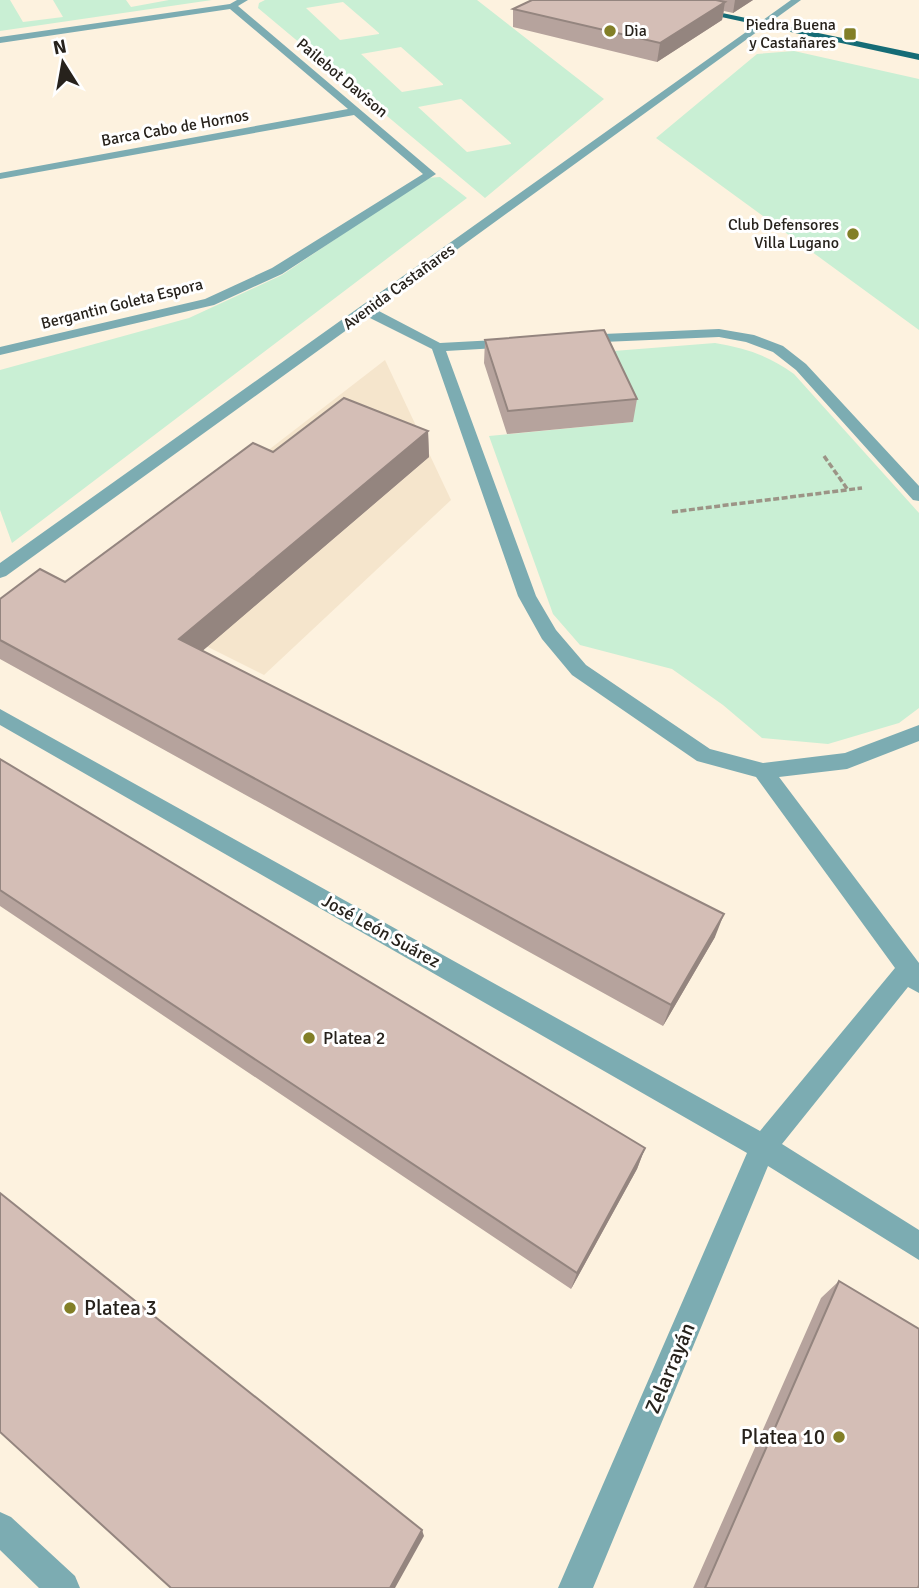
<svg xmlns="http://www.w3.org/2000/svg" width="919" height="1588" font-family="Signika,sans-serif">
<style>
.built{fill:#f5e5cc}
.green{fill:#c9efd4;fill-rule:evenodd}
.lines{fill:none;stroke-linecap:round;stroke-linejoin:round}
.path{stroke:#9c9486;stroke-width:3.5;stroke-dasharray:6 2.5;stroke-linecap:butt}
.minor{fill:#7cacb2;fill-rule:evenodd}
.major{fill:#156c76;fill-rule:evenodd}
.wall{fill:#b6a39d}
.shaded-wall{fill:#94857f}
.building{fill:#d4beb6;stroke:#94857f;stroke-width:2}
.poi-dot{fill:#827f27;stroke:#fff;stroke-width:2.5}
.labels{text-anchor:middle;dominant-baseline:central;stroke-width:6;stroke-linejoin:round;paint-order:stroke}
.far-poi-label{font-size:16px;fill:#27221c;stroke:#fff;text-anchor:end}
.far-street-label{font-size:16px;fill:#27221c;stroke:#fff}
.street-label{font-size:18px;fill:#27221c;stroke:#fff}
.poi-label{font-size:18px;fill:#27221c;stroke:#fff;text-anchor:start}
.near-poi-label{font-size:21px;fill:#27221c;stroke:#fff;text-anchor:start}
.near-street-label{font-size:21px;fill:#27221c;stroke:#fff}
</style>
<rect width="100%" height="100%" fill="#fdf2df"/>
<path class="built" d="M 385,360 L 451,500 L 264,675 L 90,588 Z"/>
<path class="green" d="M 0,0 L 10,0 L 23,22 L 63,17 L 53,0 L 126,0 L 131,7 L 169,0 L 212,0 L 0,31 Z
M 265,0 L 477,0 L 604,99 L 485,198 L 258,8 L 259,3 ZM 343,2 L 379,33 L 379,34 L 340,40 L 306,8 ZM 401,47 L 443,84 L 443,85 L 402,92 L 361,54 ZM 461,99 L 511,143 L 511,144 L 467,152 L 418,107 Z
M 794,51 L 919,79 L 919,330 L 656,138 L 757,54 Z
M 440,177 L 467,198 L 12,543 L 0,510 L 0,370 L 189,318 L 282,275 L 426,178 Z
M 715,343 C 746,348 769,356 794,374 L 919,513 L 919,708 L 899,723 L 828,744 L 762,738 L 723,705 L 672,669 L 580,645 L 553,614 L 489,436 L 633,422 L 601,352 Z"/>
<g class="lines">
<path class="path" d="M 824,456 L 848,490
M 672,512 L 862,488"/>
<path class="minor" d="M 237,0 L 248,0 L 238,6 L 436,174 L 282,274 L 214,305 L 0,355 L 0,347 L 205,299 L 272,268 L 423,174 L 354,115 L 0,179 L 0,173 L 348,109 L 230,9 L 0,43 L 0,37 L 230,4 Z
M 791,0 L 801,0 L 375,309 L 440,343 L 513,339 L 520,343 L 513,347 L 446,351 L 536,596 L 556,630 L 586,665 L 710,749 L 763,763 L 845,753 L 919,725 L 919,741 L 847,769 L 779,777 L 919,963 L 919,993 L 908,987 L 782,1144 L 919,1230 L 919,1260 L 768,1166 L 593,1588 L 558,1588 L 747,1153 L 0,725 L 0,709 L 760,1131 L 895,968 L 756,777 L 697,761 L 572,675 L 542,639 L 518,596 L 432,349 L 366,316 L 6,576 L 0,578 L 0,563 Z
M 719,329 L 754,335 L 783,346 L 806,364 L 919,486 L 919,501 L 913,500 L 796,370 L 773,352 L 746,342 L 719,337 L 580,343 L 573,339 L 580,335 Z
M 0,1512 L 11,1517 L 75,1576 L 80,1588 L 39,1588 L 0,1550 Z"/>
<path class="major" d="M 643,0 L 660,0 L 919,54 L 919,60 Z"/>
</g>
<path class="wall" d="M 532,0 L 753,0 L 733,13 L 724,11 L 722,20 L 657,62 L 513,27 L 513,9 Z
M 485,340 L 637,399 L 633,422 L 507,434 L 484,363 Z
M 428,431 L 429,457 L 202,651 L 715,937 L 663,1026 L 0,659 L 0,599 L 65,582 L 273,452 Z
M 0,759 L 645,1148 L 637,1169 L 571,1289 L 0,906 Z
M 839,1281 L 918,1588 L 693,1588 L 821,1298 Z"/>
<path class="shaded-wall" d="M 735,0 L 753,0 L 733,13 Z
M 725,2 L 722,20 L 657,62 L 660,43 Z
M 428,431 L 429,457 L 186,665 L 179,639 Z
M 724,914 L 715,937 L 663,1026 L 671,1005 Z
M 645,1148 L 637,1169 L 571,1289 L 577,1273 Z
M 422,1530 L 424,1536 L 395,1588 L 390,1588 Z"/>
<path class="building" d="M 532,0 L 716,0 L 725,2 L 660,43 L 513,9 Z
M 604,330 L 637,399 L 508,411 L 485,340 Z
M 344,398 L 428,431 L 179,639 L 724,914 L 671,1005 L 0,640 L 0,599 L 40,569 L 65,582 L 253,443 L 273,452 Z
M 0,759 L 645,1148 L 577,1273 L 0,890 Z
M 0,1193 L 422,1530 L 390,1588 L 171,1588 L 0,1432 Z
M 839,1281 L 919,1329 L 919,1585 L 918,1588 L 705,1588 Z"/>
<g class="poi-dot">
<circle cx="610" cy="31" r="7"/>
<rect x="843" y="27" width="14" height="14" rx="3.5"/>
<circle cx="853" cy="234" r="7"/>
<circle cx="309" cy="1038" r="7"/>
<circle cx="70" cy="1308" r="7"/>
<circle cx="839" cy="1437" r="7"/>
</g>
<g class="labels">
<g class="far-poi-label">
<text x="836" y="25">Piedra Buena<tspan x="836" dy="18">y Castañares</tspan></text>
<text x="624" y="31" text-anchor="start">Dia</text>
<text x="839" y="225">Club Defensores<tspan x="839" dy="18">Villa Lugano</tspan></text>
</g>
<g class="far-street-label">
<text transform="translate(342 78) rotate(40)">Pailebot Davison</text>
<text transform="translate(175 128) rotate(-10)">Barca Cabo de Hornos</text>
<text transform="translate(399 287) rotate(-36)">Avenida Castañares</text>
<text transform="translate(122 304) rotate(-14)">Bergantin Goleta Espora</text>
</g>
<g class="street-label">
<text transform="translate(381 931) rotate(29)">José León Suárez</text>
</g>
<g class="poi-label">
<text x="323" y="1038">Platea 2</text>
</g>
<g class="near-poi-label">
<text x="84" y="1308">Platea 3</text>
<text x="825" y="1437" text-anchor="end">Platea 10</text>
</g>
<g class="near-street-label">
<text transform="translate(670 1368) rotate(-67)">Zelarrayán</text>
</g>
</g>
<g transform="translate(63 63) rotate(349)" stroke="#ffffff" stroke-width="5" paint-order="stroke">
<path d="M0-5L12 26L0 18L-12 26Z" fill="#27221c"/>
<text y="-10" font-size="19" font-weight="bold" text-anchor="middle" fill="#27221c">N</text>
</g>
</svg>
